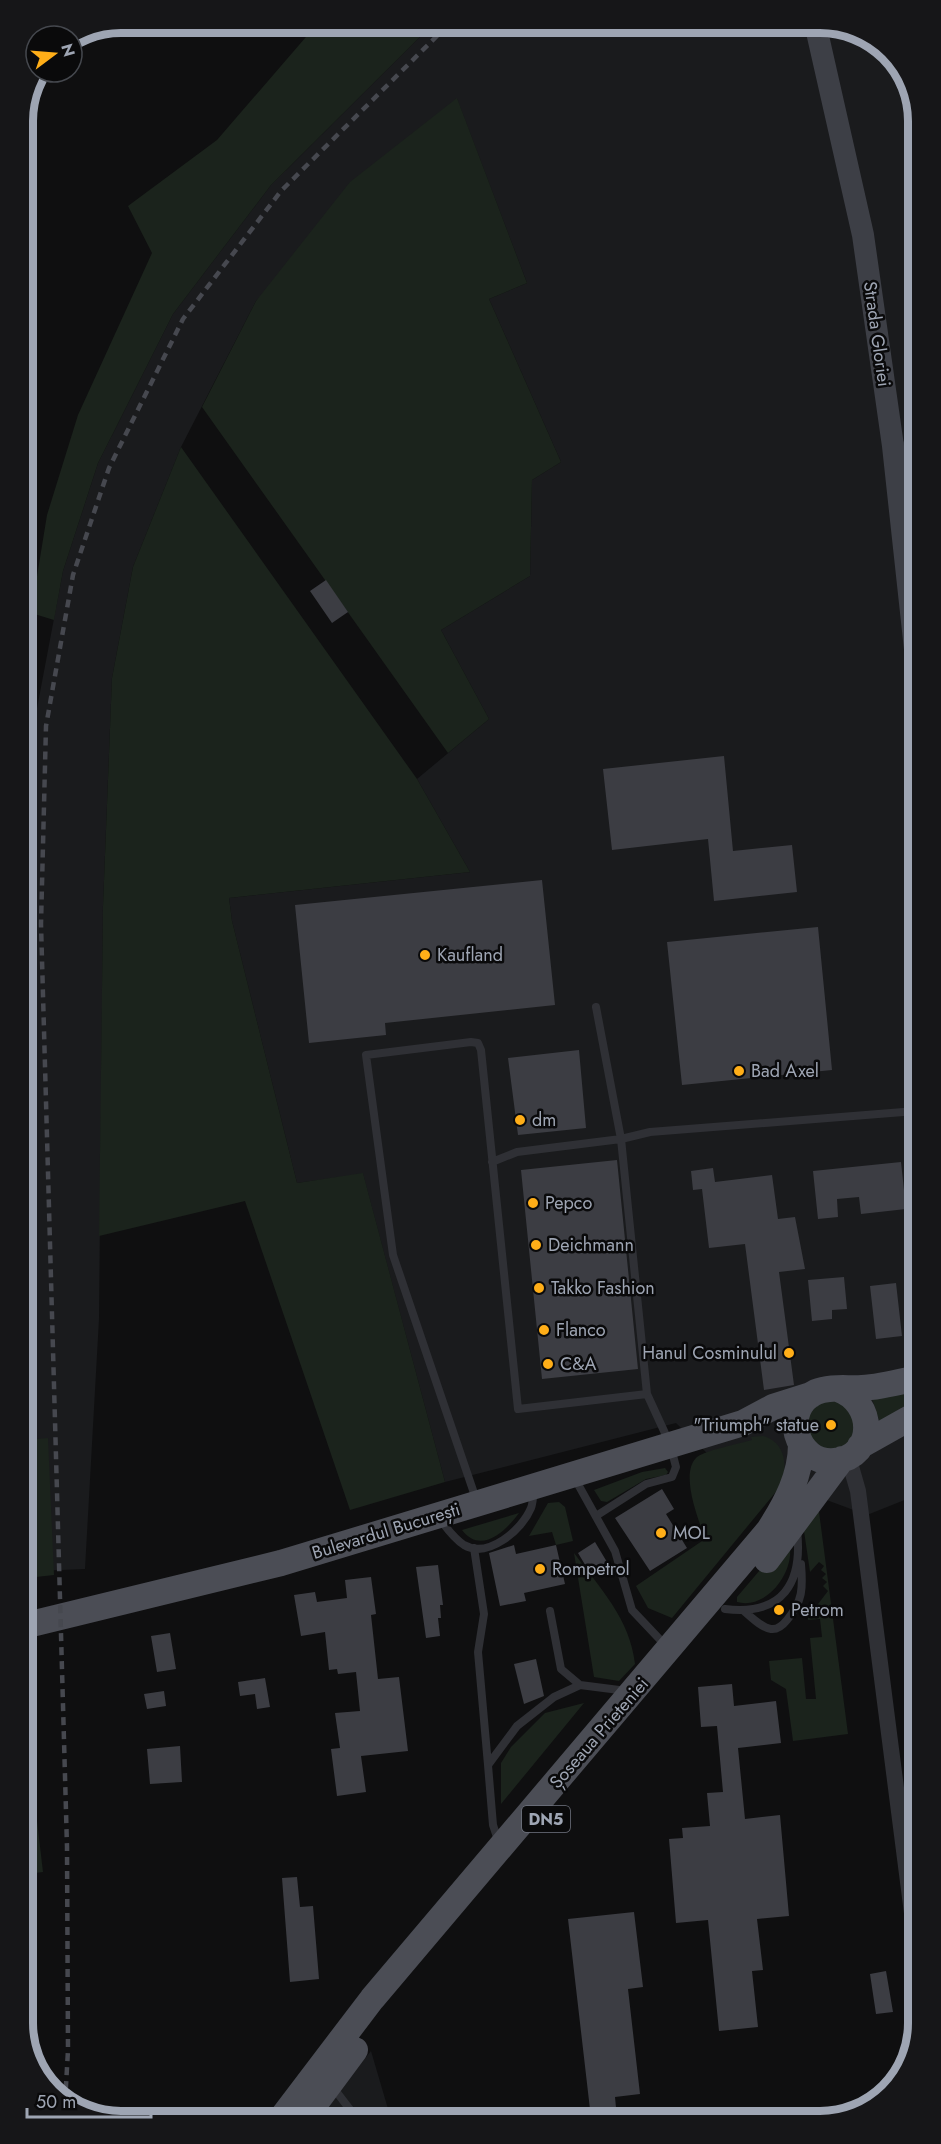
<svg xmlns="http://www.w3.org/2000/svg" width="941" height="2144" font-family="Jost,sans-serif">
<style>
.built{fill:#1a1b1d}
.green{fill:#1b231c}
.building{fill:#3c3d43}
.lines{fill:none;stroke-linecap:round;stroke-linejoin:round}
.lane{stroke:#2f3035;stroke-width:8}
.street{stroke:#2f3035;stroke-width:16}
.secondary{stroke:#3d3f46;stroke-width:22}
.primary{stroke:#4b4d55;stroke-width:26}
.rail{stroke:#46484f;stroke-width:4.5;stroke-dasharray:8 6;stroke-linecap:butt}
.poi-dot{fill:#ffae18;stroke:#0a0a0b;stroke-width:2}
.labels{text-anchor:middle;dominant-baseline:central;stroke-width:5;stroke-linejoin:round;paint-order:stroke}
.shield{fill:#0a0a0b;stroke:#727681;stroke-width:1.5}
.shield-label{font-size:16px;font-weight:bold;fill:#9ea5b3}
.street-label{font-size:18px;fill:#9ea5b3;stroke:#0a0a0b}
.poi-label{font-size:18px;fill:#9ea5b3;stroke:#0a0a0b;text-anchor:start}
.rim{fill:none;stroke:#9ea5b3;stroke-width:8}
</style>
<rect width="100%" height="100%" fill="#0f0f10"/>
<path class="built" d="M 434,23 L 827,23 L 880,43 L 913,89 L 917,1495 L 867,1515 L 711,1457 L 676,1423 L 445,1482 L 363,1174 L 297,1183 L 232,921 L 229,898 L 470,872 L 417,779 L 489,719 L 441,630 L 530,576 L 532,480 L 561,462 L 489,299 L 527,283 L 457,99 L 256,301 L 181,447 L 133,567 L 112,678 L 103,906 L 99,1319 L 85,1569 L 35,1571 L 26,1393 L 25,842 L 34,724 L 63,571 L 98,463 L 173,314 L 271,185 Z
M 371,2051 L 391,2119 L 316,2120 L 318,2117 Z"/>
<path class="green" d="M 318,23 L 434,23 L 271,185 L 173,314 L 98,463 L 63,571 L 54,620 L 31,613 L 47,515 L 78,415 L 152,253 L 128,206 L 217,140 Z
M 457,98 L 527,283 L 489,299 L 561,462 L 532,480 L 530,576 L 441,630 L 489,719 L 448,753 L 202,407 L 256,301 L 350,182 Z
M 181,447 L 417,779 L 470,872 L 229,898 L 232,921 L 297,1183 L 363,1173 L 445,1482 L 350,1510 L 245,1201 L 99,1236 L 103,906 L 112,678 L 133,567 Z
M 917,1384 L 917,1398 L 881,1421 L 879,1420 L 872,1398 Z
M807 1425a24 24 0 1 1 48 0a24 24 0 1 1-48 0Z
M 763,1436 C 786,1442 789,1468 779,1488 L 672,1618 L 648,1608 L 636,1586 L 705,1539 C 699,1520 679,1473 697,1457 C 706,1450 739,1444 752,1440 L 751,1437 Z
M 48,1438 L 54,1575 L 27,1578 L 26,1440 Z
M 665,1468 L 668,1472 L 666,1475 L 646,1479 L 607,1502 L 601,1501 L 594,1490 L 642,1472 Z
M 559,1502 L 565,1507 L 573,1541 L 556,1545 L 552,1532 L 529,1536 L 548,1503 Z
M 818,1504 L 848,1734 L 793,1741 L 786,1689 L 771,1680 L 769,1661 L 802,1658 L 806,1699 L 816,1699 L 810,1638 L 822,1637 L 820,1619 L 808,1620 L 808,1617 L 828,1591 L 823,1586 L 827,1582 L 822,1578 L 826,1574 L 821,1570 L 824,1566 L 819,1562 L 810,1572 L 804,1531 Z
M 519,1513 C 506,1531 481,1555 462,1530 Z
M 783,1543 L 790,1548 C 793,1574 766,1610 737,1602 L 737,1597 Z
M 574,1553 C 600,1588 630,1619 635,1664 L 619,1681 L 594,1677 Z
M 584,1703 L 501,1804 L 501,1763 L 511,1747 L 545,1713 Z
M 27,1735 L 43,1872 L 27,1874 Z"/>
<path class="building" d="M 326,580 L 348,612 L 332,623 L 310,591 Z
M 724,756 L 733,851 L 792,845 L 797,892 L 714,901 L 708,839 L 612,850 L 603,769 Z
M 542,880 L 555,1005 L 385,1023 L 386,1035 L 309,1043 L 295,905 Z
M 818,927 L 832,1070 L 682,1085 L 667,942 Z
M 579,1050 L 586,1128 L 518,1135 L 508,1058 Z
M 617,1160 L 638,1369 L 542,1379 L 521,1170 Z
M 901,1162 L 906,1209 L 861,1214 L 859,1197 L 837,1199 L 838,1217 L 818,1219 L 813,1171 Z
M 713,1168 L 715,1182 L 772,1175 L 778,1219 L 795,1217 L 805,1269 L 779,1272 L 794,1385 L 764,1390 L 745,1244 L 709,1248 L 702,1189 L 693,1190 L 691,1171 Z
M 844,1277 L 847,1309 L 832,1310 L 832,1319 L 812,1321 L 808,1280 Z
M 896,1283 L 902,1336 L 876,1339 L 870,1286 Z
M 662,1489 L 674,1509 L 666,1514 L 687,1548 L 650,1571 L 615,1518 Z
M 595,1542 L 607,1562 L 590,1573 L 578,1553 Z
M 514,1545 L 516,1554 L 556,1545 L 565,1584 L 524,1593 L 526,1601 L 500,1606 L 489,1553 Z
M 438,1565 L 443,1605 L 440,1605 L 441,1618 L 438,1618 L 440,1636 L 426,1638 L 416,1567 Z
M 371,1577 L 376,1614 L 371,1615 L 378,1679 L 399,1677 L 408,1751 L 361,1756 L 366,1792 L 337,1796 L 331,1749 L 340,1748 L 335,1713 L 360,1711 L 356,1672 L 338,1674 L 337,1669 L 329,1670 L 325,1632 L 301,1636 L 294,1595 L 315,1592 L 317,1602 L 347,1598 L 345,1580 Z
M 170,1633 L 176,1669 L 157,1672 L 151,1636 Z
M 536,1659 L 544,1696 L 524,1704 L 514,1664 Z
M 265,1678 L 270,1707 L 257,1709 L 255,1694 L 240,1696 L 238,1682 Z
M 732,1684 L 734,1706 L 776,1701 L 781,1743 L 738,1748 L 745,1819 L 780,1815 L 789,1916 L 757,1919 L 763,1970 L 752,1971 L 758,2027 L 719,2031 L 708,1920 L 676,1923 L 669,1839 L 683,1838 L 682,1828 L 710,1826 L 707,1793 L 723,1792 L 717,1726 L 701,1727 L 698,1687 Z
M 164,1691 L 166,1706 L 147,1709 L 144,1694 Z
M 180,1746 L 182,1782 L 150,1784 L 147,1749 Z
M 297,1877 L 300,1907 L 313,1906 L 319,1979 L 290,1982 L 282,1878 Z
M 634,1912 L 643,1987 L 628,1989 L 640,2094 L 615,2097 L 617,2118 L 591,2118 L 568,1919 Z
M 886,1971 L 893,2012 L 876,2014 L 870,1974 Z"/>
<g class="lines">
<path class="lane" d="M 894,446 L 914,445
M 596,1007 L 621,1139 L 650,1132 L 916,1111
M 492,1162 L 517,1152 L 621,1139 L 647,1394 L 670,1444 L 676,1467 L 672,1477 L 646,1484 L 596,1516
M 574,1477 L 615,1551 L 632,1610 L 667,1647
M 477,1502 L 393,1255 L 366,1055 L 471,1042 L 478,1043 L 481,1050 L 518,1409 L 647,1394
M 439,1518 C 446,1527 453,1538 464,1545 C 488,1559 522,1530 531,1508 C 533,1503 533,1495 534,1490
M 474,1548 L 484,1614 L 478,1652 L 488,1765
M 725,1609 C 783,1616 803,1583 797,1530
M 550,1611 L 561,1669 L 580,1685
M 744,1611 C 751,1617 762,1628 771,1629 C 778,1630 783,1625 787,1620 C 803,1601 803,1588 801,1564
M 499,1843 L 493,1825 L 488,1765 L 517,1726 L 554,1697 L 580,1685 L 627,1691
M 332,2086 L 358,2120"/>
<path class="street" d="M 848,1456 L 858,1491 L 918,1960"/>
<path class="secondary" d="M 815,23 L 863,235 L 893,446 L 915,649"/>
<path class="primary" d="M 838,1389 C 875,1402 877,1456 835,1461 C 795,1465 780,1408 816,1392 C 830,1386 848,1389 862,1388 C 880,1387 899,1382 917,1378
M 860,1446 L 917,1414
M 767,1560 L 842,1459
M 27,1625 L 281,1563 L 743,1423 L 773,1407 L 811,1395
M 280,2120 L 372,1999 L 769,1530 C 786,1503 801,1476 801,1444
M 303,2120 L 355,2050"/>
<path class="rail" d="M 65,2103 L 68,2050 L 67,1847 L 41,924 L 46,726 L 73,575 L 109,468 L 183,319 L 281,191 L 450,23"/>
</g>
<g class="poi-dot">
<circle cx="425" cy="955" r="6"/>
<circle cx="739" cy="1071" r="6"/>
<circle cx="520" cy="1120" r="6"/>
<circle cx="533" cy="1203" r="6"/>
<circle cx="536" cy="1245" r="6"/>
<circle cx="539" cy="1288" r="6"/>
<circle cx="544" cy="1330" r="6"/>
<circle cx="789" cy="1353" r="6"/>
<circle cx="548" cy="1364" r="6"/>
<circle cx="831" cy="1425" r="6"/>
<circle cx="661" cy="1533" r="6"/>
<circle cx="540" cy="1569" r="6"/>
<circle cx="779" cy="1610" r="6"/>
</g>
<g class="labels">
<rect class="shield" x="522" y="1806" width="48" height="26" rx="4.5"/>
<g class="shield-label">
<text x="546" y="1819">DN5</text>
</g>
<g class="street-label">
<text transform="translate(877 334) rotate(82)">Strada Gloriei</text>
<text transform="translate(386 1531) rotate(-17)">Bulevardul București</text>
<text transform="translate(599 1733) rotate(-49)">Șoseaua Prieteniei</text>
</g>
<g class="poi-label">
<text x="437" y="955">Kaufland</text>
<text x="751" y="1071">Bad Axel</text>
<text x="532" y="1120">dm</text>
<text x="545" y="1203">Pepco</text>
<text x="548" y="1245">Deichmann</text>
<text x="551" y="1288">Takko Fashion</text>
<text x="556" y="1330">Flanco</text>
<text x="777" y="1353" text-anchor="end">Hanul Cosminulul</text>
<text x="560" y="1364">C&amp;A</text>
<text x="819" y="1425" text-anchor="end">"Triumph" statue</text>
<text x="673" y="1533">MOL</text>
<text x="552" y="1569">Rompetrol</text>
<text x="791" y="1610">Petrom</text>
</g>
</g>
<path d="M0 0H941V2144H0ZM121 33H820A88 88 0 0 1 908 121V2023A88 88 0 0 1 820 2111H121A88 88 0 0 1 33 2023V121A88 88 0 0 1 121 33Z" fill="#161618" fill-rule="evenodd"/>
<path class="rim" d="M121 33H820A88 88 0 0 1 908 121V2023A88 88 0 0 1 820 2111H121A88 88 0 0 1 33 2023V121A88 88 0 0 1 121 33Z"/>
<g transform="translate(54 54) rotate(74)"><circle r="28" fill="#0a0a0b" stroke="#45484e" stroke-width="1.5"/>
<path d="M0-4.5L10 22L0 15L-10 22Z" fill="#ffae18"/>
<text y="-9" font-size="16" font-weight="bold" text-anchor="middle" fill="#9ea5b3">N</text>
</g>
<path d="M27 2108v9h124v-9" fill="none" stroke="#9ea5b3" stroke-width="3"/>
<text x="36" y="2108" font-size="18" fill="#9ea5b3" stroke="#0a0a0b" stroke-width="4.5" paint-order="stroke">50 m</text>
</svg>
